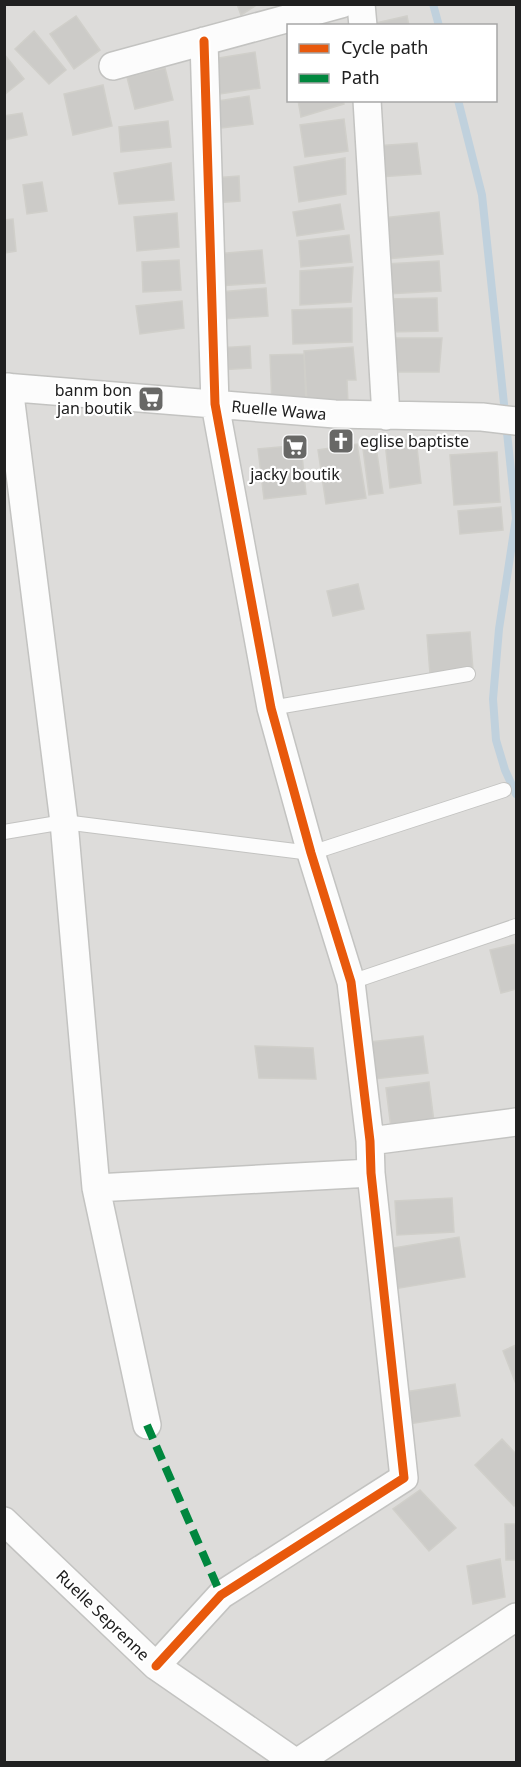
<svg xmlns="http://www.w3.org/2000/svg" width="521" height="1767" font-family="'Noto Sans',sans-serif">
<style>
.residential{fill:#dddcda;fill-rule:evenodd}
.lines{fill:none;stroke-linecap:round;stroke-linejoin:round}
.stream{stroke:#c0d1dd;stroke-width:8}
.building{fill:#cccbc8;stroke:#d0cfca;stroke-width:1.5}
.lane-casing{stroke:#c3c3c1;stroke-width:16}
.street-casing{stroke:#c3c3c1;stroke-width:30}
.lane{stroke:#fcfcfc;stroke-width:14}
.street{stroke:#fcfcfc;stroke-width:27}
.quiet{stroke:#00873e;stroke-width:8;stroke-dasharray:15 8;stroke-linecap:butt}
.cycleway-casing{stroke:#fff;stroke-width:13}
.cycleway{stroke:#e8590c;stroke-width:9}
.labels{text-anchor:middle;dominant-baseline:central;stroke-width:4.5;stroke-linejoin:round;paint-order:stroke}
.poi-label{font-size:16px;fill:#202020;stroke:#fff;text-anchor:end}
.street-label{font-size:16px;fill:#202020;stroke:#fff}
</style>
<rect width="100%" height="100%" fill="#edede9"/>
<path class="residential" d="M 5,5 L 516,5 L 516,1762 L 5,1762 ZM 288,26 L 496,26 L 496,100 L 288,100 Z"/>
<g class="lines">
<path class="stream" d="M 433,4 L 439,26
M 458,100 L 482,195 L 516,518 L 499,629 L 493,699 L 496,740 L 505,770 L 516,794"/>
</g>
<path class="building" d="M 237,4 L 258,4 L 241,15 Z
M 76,16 L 100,50 L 74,69 L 50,34 Z
M 407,16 L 409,26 L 371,26 L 371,24 Z
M 34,31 L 66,70 L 49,84 L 15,49 Z
M 255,52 L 260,88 L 207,96 L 207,60 Z
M 4,54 L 24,79 L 4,95 Z
M 165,68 L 173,100 L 135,109 L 127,77 Z
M 103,85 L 112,126 L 73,135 L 64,94 Z
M 249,96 L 253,124 L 214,129 L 212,102 Z
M 298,100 L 343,100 L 344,104 L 301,117 Z
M 22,113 L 27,135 L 4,140 L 4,116 Z
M 344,119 L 348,151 L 305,157 L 300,125 Z
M 168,121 L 171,147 L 121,152 L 119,127 Z
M 417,143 L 421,174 L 379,177 L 375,146 Z
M 345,158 L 346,194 L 299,202 L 294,167 Z
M 171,163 L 174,200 L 119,204 L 114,173 Z
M 239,176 L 240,201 L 214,203 L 213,178 Z
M 42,182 L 47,211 L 27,214 L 23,185 Z
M 340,204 L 344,229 L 297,236 L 293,212 Z
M 439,212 L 443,254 L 386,259 L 382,218 Z
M 177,213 L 179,247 L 137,251 L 134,217 Z
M 13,219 L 16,251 L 4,253 L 4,220 Z
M 349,235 L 352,262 L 301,267 L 299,241 Z
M 262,250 L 265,283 L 218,286 L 216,254 Z
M 179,260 L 181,290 L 143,292 L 142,262 Z
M 439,261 L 441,291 L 387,294 L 385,264 Z
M 353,267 L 351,302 L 300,305 L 300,271 Z
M 266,288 L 268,316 L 222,319 L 220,292 Z
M 437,298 L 438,331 L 387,332 L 386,299 Z
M 182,301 L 184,328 L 140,334 L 136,306 Z
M 352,308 L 352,342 L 293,344 L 292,310 Z
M 389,338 L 442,338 L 439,372 L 392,372 Z
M 250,346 L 251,368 L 219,370 L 217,348 Z
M 353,347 L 356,380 L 347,380 L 348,404 L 307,402 L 304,351 Z
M 304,354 L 306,403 L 272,404 L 270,355 Z
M 416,439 L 421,483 L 390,488 L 385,442 Z
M 357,444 L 366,498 L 326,504 L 318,450 Z
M 301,445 L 306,494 L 264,499 L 258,449 Z
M 376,447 L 383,493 L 369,495 L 363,449 Z
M 497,452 L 500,502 L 454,505 L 450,455 Z
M 501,507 L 503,530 L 460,534 L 458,511 Z
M 358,584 L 364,609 L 333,616 L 327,591 Z
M 470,632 L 473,670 L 430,674 L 427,635 Z
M 516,944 L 516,989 L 501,993 L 490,950 Z
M 423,1036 L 428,1073 L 374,1079 L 370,1042 Z
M 255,1046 L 313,1048 L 316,1079 L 259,1078 Z
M 429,1082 L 434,1122 L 391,1128 L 386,1088 Z
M 452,1198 L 454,1232 L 397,1235 L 395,1201 Z
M 459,1237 L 465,1277 L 394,1289 L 387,1249 Z
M 516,1345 L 516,1384 L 503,1351 Z
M 455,1384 L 460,1416 L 409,1424 L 405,1392 Z
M 502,1439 L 516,1454 L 516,1503 L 514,1506 L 475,1465 Z
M 420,1490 L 456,1528 L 429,1551 L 393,1509 Z
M 505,1524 L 516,1524 L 516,1560 L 506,1560 Z
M 500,1559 L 505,1597 L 473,1604 L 467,1566 Z"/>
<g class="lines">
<g class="lane-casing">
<path id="lane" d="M 271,708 L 468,674
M 4,832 L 64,822 L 311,853 L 504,790
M 351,982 L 516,926"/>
</g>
<g class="street-casing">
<path id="street" d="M 361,4 L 363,26
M 113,66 L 341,4
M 367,100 L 386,416
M 4,387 L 335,414 L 482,417 L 516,421
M 9,387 L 64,822 L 96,1188 L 147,1425
M 370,1141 L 516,1122
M 96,1188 L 371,1173
M 4,1521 L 156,1666 L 295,1762
M 156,1666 L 221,1595 L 404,1478 L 371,1173 L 370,1141 L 351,982 L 311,853 L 271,708 L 215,404 L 204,41
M 298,1762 L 516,1617"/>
</g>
<use href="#lane" class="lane"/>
<use href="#street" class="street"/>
<path class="quiet" d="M 147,1425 L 221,1595"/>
<g class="cycleway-casing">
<path id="cycleway" d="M 156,1666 L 221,1595 L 404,1478 L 371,1173 L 370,1141 L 351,982 L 311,853 L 271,708 L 215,404 L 204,41"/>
</g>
<use href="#cycleway" class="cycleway"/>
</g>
<defs>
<g id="supermarket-square" transform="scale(1.35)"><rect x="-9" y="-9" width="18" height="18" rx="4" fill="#686866" stroke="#fff"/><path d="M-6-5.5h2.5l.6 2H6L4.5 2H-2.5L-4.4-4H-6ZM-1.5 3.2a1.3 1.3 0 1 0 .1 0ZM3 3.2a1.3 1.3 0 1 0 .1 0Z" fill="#fff"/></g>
<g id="church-square" transform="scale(1.35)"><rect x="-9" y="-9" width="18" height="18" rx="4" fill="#686866" stroke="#fff"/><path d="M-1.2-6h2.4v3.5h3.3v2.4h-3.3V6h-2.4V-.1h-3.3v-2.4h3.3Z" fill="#fff"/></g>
</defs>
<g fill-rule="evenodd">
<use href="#supermarket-square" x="151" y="399"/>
<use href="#church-square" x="341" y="441"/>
<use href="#supermarket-square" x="295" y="447"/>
</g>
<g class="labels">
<g class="poi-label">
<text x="132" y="390">banm bon<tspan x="132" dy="18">jan boutik</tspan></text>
<text x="360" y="441" text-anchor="start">eglise baptiste</text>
<text x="295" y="474" text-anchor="middle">jacky boutik</text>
</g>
<g class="street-label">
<text transform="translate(279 410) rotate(5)">Ruelle Wawa</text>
<text transform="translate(103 1615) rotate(44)">Ruelle Seprenne</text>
</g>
</g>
<rect width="521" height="1767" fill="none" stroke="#202020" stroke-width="12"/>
<rect x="287" y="24" width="210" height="78" fill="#ffffff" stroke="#a6a6a6" stroke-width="1.5"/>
<rect x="299" y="44" width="30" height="9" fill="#e8590c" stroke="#a6a6a6" stroke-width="1.5"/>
<text x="341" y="54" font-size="18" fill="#202020">Cycle path</text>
<rect x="299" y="74" width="30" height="9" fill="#00873e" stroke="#a6a6a6" stroke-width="1.5"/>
<text x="341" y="84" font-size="18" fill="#202020">Path</text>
</svg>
